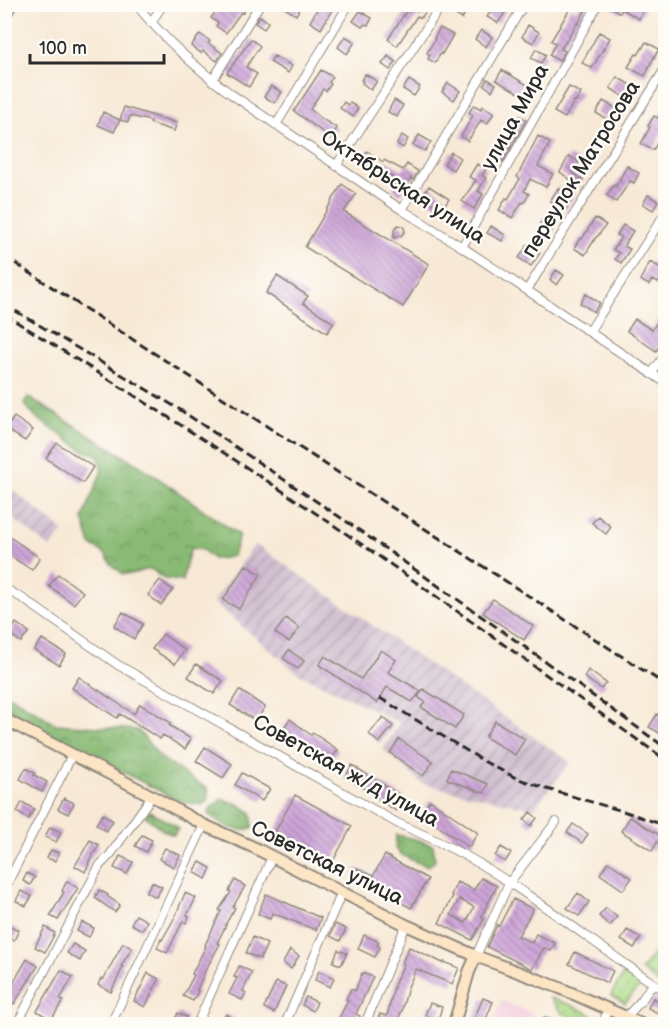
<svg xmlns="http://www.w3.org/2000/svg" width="670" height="1029" font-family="'Balsamiq Sans',sans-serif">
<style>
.built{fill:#f3cfde}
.industrial{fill:url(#industrial-furrows)}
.grass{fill:url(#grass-dots);stroke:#6c8259;stroke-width:1.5}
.forest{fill:url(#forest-crowns);stroke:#5a7250;stroke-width:1.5}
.building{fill:url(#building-back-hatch);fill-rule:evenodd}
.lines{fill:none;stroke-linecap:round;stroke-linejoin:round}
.street-casing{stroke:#928a80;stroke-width:10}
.secondary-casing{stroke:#928a80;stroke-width:14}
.street{stroke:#fff;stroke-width:8}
.secondary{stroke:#fce5c4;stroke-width:10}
.rail{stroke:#2b2b2b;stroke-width:3;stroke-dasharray:9 4.5;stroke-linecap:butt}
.labels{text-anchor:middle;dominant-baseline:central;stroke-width:5;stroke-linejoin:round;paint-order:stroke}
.street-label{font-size:21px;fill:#2b2b2b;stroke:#fdfcf7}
</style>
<defs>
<pattern id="industrial-furrows" width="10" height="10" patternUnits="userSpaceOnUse" patternTransform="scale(1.5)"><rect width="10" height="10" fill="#cfbdce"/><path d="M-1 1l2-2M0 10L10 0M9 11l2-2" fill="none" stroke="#a89aa7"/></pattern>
<pattern id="grass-dots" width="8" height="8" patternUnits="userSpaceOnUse" patternTransform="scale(1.5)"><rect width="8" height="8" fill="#acda87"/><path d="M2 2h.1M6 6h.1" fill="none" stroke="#94bb75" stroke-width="1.8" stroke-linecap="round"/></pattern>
<pattern id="forest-crowns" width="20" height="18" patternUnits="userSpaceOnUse" patternTransform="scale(1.5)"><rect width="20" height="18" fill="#89ba74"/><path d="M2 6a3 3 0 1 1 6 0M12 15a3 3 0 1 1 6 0" fill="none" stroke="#70975f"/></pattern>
<pattern id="building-back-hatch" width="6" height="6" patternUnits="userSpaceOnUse" patternTransform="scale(1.5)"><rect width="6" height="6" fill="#cda5d8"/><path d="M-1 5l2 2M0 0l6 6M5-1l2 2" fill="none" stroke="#a787af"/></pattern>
</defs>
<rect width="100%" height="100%" fill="#fdfcf7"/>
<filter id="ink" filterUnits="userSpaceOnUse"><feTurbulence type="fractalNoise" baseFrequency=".0167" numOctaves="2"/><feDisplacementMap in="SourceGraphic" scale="12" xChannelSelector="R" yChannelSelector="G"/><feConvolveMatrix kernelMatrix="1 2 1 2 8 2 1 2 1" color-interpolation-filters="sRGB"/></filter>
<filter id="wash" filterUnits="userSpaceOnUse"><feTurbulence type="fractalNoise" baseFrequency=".008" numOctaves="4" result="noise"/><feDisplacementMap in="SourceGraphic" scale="24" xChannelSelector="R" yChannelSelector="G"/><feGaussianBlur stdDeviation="1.35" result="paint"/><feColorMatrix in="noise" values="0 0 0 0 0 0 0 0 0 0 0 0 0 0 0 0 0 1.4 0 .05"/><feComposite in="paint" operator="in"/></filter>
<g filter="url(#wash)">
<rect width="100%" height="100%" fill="#f8e9d6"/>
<path class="built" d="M 501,1001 L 533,1013 L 529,1024 L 493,1024 Z"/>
<path class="industrial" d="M 5,484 L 64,531 L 50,548 L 5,512 Z
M 255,544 L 570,762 L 534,809 L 423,784 L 383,749 L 400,723 L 298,673 L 213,602 Z"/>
<path class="grass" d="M 665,940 L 665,987 L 641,970 Z
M 625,971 L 643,983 L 625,1003 L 611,995 Z
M 550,998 C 568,1003 582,1009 598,1019 L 599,1024 L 582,1024 L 579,1020 L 562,1013 Z"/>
<path class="forest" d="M 28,397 L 148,471 L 239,535 L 233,556 L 225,558 L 213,559 L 203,550 L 191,548 L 187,560 L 182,581 L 165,579 L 159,576 L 153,570 L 148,569 L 132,574 L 123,574 L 112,565 L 104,553 L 91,545 L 83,519 L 102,470 L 98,455 L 84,451 L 35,417 L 24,403 Z
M 5,693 L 56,724 L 138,730 L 159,756 L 193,780 L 208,789 L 208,801 L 201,805 L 178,801 L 104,762 L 96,755 L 62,741 L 5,706 Z
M 221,799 L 238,804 L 251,812 L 253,827 C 238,836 220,824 208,814 L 211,808 Z
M 149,811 L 176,826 L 178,829 L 174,835 L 164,831 L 144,815 Z
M 396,835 L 415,839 L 433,845 L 435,861 L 428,866 C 420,864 401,857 397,850 C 394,845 396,840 396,835 Z"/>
<g id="blocks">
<path class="building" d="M 4,4 L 18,4 L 4,30 Z
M 221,4 L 248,4 L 243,13 L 241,12 L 226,33 L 216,26 L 218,23 L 211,18 Z
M 278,4 L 303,4 L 296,15 Z
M 320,4 L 323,4 L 332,10 L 321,29 L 310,22 Z
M 411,4 L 419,4 L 427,10 L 421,18 L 417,16 L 397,46 L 388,39 Z
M 456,4 L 459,4 L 467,9 L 462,19 L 451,12 Z
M 580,4 L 587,7 L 578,24 L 577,23 L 561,49 L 565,51 L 559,61 L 549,55 L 556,43 L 551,41 L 571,7 L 577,10 Z
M 606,4 L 640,4 L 645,8 L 639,19 L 622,9 L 620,13 Z
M 495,5 L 506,11 L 498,23 L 487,17 Z
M 360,11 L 372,18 L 368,25 L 365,24 L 362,27 L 353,21 Z
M 260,16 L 268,22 L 264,29 L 255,23 Z
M 528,25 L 539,32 L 533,43 L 522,37 Z
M 440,28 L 453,35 L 442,54 L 441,53 L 435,63 L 428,59 L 430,55 L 427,53 L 435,39 L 434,38 Z
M 481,30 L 492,37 L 486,47 L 475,39 Z
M 599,32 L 610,38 L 592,68 L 582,63 Z
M 200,34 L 210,41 L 208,43 L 222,53 L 217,61 L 203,51 L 201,53 L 191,46 Z
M 345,36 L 355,42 L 347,54 L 338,47 Z
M 251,39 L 260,46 L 246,67 L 257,74 L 249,87 L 227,73 Z
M 646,42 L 659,49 L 648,68 L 649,68 L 645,76 L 628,67 L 636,54 L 638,55 Z
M 536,49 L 546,55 L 541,63 L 531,58 Z
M 274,56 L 292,66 L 288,73 L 270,62 Z
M 388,56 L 396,62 L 390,70 L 382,64 Z
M 321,70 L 333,77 L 329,82 L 331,84 L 326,91 L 323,89 L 310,109 L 322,119 L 337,128 L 331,138 L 294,111 Z
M 502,70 L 534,89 L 529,99 L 496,80 Z
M 365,74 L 377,81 L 371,90 L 362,83 L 363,81 L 361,80 Z
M 617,77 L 634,87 L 627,99 L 610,88 Z
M 487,79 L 496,84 L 492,91 L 484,85 Z
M 409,80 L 420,87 L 414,96 L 403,89 Z
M 448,83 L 460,91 L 454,100 L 442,92 Z
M 271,86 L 282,92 L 275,103 L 264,97 Z
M 569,87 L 581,93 L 576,102 L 574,101 L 565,118 L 554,112 Z
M 394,100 L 403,105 L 397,117 L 388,112 Z
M 603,101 L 617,109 L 610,121 L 596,113 Z
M 344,102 L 348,105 L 350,103 L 358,108 L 353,117 L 340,108 Z
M 474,105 L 481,109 L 483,106 L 494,113 L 487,124 L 481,120 L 468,141 L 461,137 L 473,115 L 469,112 Z
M 666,105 L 666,126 L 658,139 L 659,140 L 653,150 L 641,144 L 650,127 L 648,126 L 654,116 L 658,118 Z
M 124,107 L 177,123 L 174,131 L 150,123 L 151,121 L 130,116 L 128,122 L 120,120 Z
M 103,112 L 120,120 L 114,132 L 98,125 Z
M 520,116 L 526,120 L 503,162 L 493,156 L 499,146 L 502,148 Z
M 402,135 L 408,139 L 403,148 L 397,144 Z
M 419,135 L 431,142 L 425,151 L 413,145 Z
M 538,136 L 550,143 L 538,166 L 553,174 L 546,187 L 530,179 L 524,191 L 529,194 L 524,203 L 522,202 L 512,218 L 499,210 L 506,198 L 508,199 L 520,179 L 517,177 Z
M 367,151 L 383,162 L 384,160 L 403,170 L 407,164 L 418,171 L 413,180 L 411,178 L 401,194 L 393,189 L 398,181 L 362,158 Z
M 451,152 L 460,158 L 453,170 L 444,164 Z
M 569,156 L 579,162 L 573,173 L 583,180 L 571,196 L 573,197 L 565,210 L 550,201 L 558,188 L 563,192 L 572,181 L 560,172 Z
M 477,164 L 486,169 L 482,175 L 486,178 L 478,191 L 483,194 L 474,209 L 462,201 L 476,180 L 469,177 Z
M 627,166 L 639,173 L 634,183 L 630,181 L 616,202 L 607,195 L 614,185 L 616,186 Z
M 342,184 L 356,194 L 344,212 L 429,264 L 403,307 L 305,247 Z
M 429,186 L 449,199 L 442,210 L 422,196 Z
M 648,195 L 658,201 L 653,210 L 643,204 Z
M 546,215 L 558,221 L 551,232 L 540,224 Z
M 595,218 L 606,225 L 597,237 L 596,237 L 585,255 L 574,248 L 580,238 L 582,239 Z
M 398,225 L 403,226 L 405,231 L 402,235 L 394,238 L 394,230 Z
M 623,225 L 633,231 L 624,246 L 630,249 L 621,263 L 615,259 L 619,253 L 613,250 L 621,237 L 617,235 Z
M 491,226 L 505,235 L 502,241 L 487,233 Z
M 528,244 L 540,253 L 531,266 L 519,258 Z
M 650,262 L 665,270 L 658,283 L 652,280 L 649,285 L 640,280 Z
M 556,270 L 564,275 L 557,285 L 550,280 Z
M 277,276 L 308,296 L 303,303 L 334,323 L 327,333 L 266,293 Z
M 586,294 L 600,303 L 594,312 L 580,303 Z
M 666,309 L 666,337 L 656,351 L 627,331 L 635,319 L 652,330 Z
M 14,417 L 33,430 L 25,441 L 6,429 Z
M 57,443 L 93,467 L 83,483 L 46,458 Z
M 598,516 L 611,527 L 606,534 L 592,523 Z
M 4,533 L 40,558 L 32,570 L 4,552 Z
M 246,565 L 261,574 L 239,609 L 223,600 Z
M 58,574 L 83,592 L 74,604 L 49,586 Z
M 160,580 L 173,590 L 161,605 L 148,595 Z
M 493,599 L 533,626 L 524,640 L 483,613 Z
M 123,612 L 143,624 L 134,639 L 114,626 Z
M 286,618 L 299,628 L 289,642 L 275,633 Z
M 16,623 L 29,632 L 21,642 L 9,634 Z
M 163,634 L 185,650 L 175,664 L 152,649 Z
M 42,639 L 66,654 L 59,665 L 34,650 Z
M 289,650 L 304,661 L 298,669 L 283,658 Z
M 381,650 L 396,660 L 388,672 L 421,691 L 412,702 L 387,687 L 377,703 L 319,665 L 325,656 L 361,679 Z
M 196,664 L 223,681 L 214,694 L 188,677 Z
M 588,670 L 606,683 L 601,689 L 584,677 Z
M 79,677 L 134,714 L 140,704 L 171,723 L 169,725 L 191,739 L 185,749 L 163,735 L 160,739 L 120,714 L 117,718 L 72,688 Z
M 423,689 L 464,715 L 455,729 L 421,707 L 425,702 L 418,697 Z
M 239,690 L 265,707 L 256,721 L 230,705 Z
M 657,714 L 666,719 L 666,737 L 649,727 Z
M 383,717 L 393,726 L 379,743 L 369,734 Z
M 290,719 L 311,735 L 313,733 L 338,750 L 328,764 L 293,741 L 291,743 L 279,734 Z
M 495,721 L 525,739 L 515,755 L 485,737 Z
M 399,739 L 433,762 L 423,776 L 390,753 Z
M 205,747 L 232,764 L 223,778 L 196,761 Z
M 352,765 L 404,798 L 396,811 L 375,797 L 376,796 L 345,777 Z
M 26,768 L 35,773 L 34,775 L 47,782 L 42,792 L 20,779 Z
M 451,769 L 488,784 L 484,793 L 447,779 Z
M 242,773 L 270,789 L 262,801 L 235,785 Z
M 295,795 L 352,826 L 332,863 L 275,832 Z
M 64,798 L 74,803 L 68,814 L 58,809 Z
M 430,800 L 478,833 L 469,847 L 421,814 Z
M 22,802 L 34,809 L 28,819 L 17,812 Z
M 530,812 L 537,818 L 531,826 L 524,820 Z
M 103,814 L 113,821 L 106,831 L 96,824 Z
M 630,817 L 661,836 L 652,851 L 621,831 Z
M 573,824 L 588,834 L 582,843 L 567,832 Z
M 50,827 L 61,832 L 56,842 L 45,837 Z
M 142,835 L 152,840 L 146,852 L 135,846 Z
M 90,840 L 99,845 L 88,863 L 89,864 L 85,872 L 75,866 Z
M 501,847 L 511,853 L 505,862 L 495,856 Z
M 165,848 L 180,855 L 174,867 L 159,859 Z
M 51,850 L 59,853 L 55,861 L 47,858 Z
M 385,855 L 428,879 L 411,908 L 353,876 L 357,868 L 373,876 Z
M 120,856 L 133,862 L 127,874 L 114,868 Z
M 200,862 L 211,868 L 206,879 L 194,872 Z
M 608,862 L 632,878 L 623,890 L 600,874 Z
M 27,873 L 35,877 L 30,885 L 23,881 Z
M 481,878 L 497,886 L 481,917 L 484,919 L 472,940 L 439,923 L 453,896 L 451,895 L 457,882 L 474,890 ZM 459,899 L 474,907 L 466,923 L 451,915 Z
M 235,880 L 245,886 L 233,907 L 235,908 L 225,925 L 226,925 L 217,943 L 220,944 L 205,971 L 197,990 L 198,991 L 193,1001 L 183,996 L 194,975 L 192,974 L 206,946 L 205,945 L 221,911 L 219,910 L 231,892 L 229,891 Z
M 67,881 L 78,888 L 58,920 L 50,916 L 64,892 L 62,891 Z
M 152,882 L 162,887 L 156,897 L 146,892 Z
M 99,890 L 108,895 L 107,896 L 120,905 L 115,912 L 95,898 Z
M 21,891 L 32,896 L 26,906 L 16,901 Z
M 185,893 L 196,898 L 187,915 L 189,916 L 186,923 L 183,921 L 167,953 L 157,948 L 161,939 L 162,940 L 175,917 Z
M 578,893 L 589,902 L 579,916 L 567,908 Z
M 266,894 L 321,918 L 316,930 L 272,913 L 270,919 L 258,914 Z
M 513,899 L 533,909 L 518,936 L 532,943 L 536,934 L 555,943 L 551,951 L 544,948 L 532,969 L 487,947 L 497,925 L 499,926 Z
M 606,908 L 617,917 L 610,926 L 599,916 Z
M 136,915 L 147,921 L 142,930 L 131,924 Z
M 82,922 L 94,928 L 89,937 L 77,931 Z
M 4,923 L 19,930 L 14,940 L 4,936 Z
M 335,924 L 346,929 L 340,941 L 330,936 Z
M 45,927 L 55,933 L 45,952 L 35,947 Z
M 627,930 L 641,938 L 634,948 L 621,940 Z
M 364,935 L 379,942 L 377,945 L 380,947 L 375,957 L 358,949 Z
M 253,937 L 267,944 L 260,959 L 246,953 Z
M 123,943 L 132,948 L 121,966 L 123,967 L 111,992 L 98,985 L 101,978 L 103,980 Z
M 73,944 L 85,951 L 80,961 L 67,953 Z
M 409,947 L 443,963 L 444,962 L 459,968 L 452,984 L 416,969 L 408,987 L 402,1010 L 396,1024 L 376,1024 L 380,1014 L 387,1016 L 395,983 L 404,964 L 402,963 Z
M 290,950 L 299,956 L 291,969 L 283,963 Z
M 338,950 L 347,953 L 341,965 L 333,962 Z
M 575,952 L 613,971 L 607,983 L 569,964 Z
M 27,959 L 38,966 L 14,1004 L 4,999 L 4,994 L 12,982 L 13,983 Z
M 239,966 L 252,972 L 243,991 L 246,993 L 242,1000 L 229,994 L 237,978 L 234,977 Z
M 61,970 L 73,977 L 60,999 L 63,1001 L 51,1020 L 37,1011 Z
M 319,971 L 334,978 L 330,987 L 315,980 Z
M 148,973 L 159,979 L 145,1007 L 134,1001 Z
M 362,973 L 373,977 L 356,1014 L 360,1016 L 356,1024 L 336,1024 L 348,1000 L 346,999 L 351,989 L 355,991 Z
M 276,982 L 286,986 L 274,1013 L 264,1008 Z
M 306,997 L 317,1002 L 313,1011 L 302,1005 Z
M 483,998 L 493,1002 L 484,1024 L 472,1024 Z
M 653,998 L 666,1004 L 666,1017 L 648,1008 Z
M 430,1003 L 442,1007 L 438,1020 L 425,1015 Z
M 178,1013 L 187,1017 L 183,1024 L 173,1024 Z
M 226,1014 L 244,1024 L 225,1024 L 221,1023 Z
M 544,1017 L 563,1024 L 542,1024 Z"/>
</g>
</g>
<g filter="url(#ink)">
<use href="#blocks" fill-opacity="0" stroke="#928a80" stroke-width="1.5"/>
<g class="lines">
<g class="street-casing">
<path id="street" d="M 136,4 C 161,36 198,70 231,94 L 402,210 L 462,247 L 666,383
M 151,23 L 163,4
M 212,81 L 260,4
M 276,125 L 349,4
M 336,166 L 442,4
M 402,210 L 524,4
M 462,247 L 598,4
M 527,290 L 666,67
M 589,332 L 666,212
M 651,374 L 666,354
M 4,588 L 22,598 L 118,665 L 397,823 C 425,835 453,848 480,864 C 544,903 603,950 666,992
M 4,890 L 72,755
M 476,956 L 509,883 L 556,822
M 626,1017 L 641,1001 L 649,989 L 655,985
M 4,1020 L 13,1024
M 17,1024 L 100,865 L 110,855 L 152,796
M 111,1024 L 204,825
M 197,1024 L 272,857
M 285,1024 L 342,892
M 365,1024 L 406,925
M 602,1024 L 609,1009"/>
</g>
<g class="secondary-casing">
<path id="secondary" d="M 4,719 L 152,796 L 204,825 L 253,847 L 406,925 L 476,956 L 560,988 L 626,1017 L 641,1024
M 454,1024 L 469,972 L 476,956"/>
</g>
<use href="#street" class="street"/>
<use href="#secondary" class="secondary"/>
<path class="rail" d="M 4,256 L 666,685
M 4,304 L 179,409 L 356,528 L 515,640 L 666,748
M 4,314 C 121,387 238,460 351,537 C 457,610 561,686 666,760
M 380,698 L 487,763 L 516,778 L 547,789 L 626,812 L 666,826"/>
</g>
</g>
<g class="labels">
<g class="street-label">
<text transform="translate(515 117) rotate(-61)">улица Мира</text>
<text transform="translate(581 169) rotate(-58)">переулок Матросова</text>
<text transform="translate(403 187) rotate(33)">Октябрьская улица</text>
<text transform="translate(346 771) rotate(29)">Советская ж/д улица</text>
<text transform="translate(327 863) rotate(26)">Советская улица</text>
</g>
</g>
<rect width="670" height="1029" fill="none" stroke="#fdfcf7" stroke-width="24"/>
<path d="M30 54v9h134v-9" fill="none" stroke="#2b2b2b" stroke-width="3"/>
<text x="39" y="54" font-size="18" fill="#2b2b2b" stroke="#fdfcf7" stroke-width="4.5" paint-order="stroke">100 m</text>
</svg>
